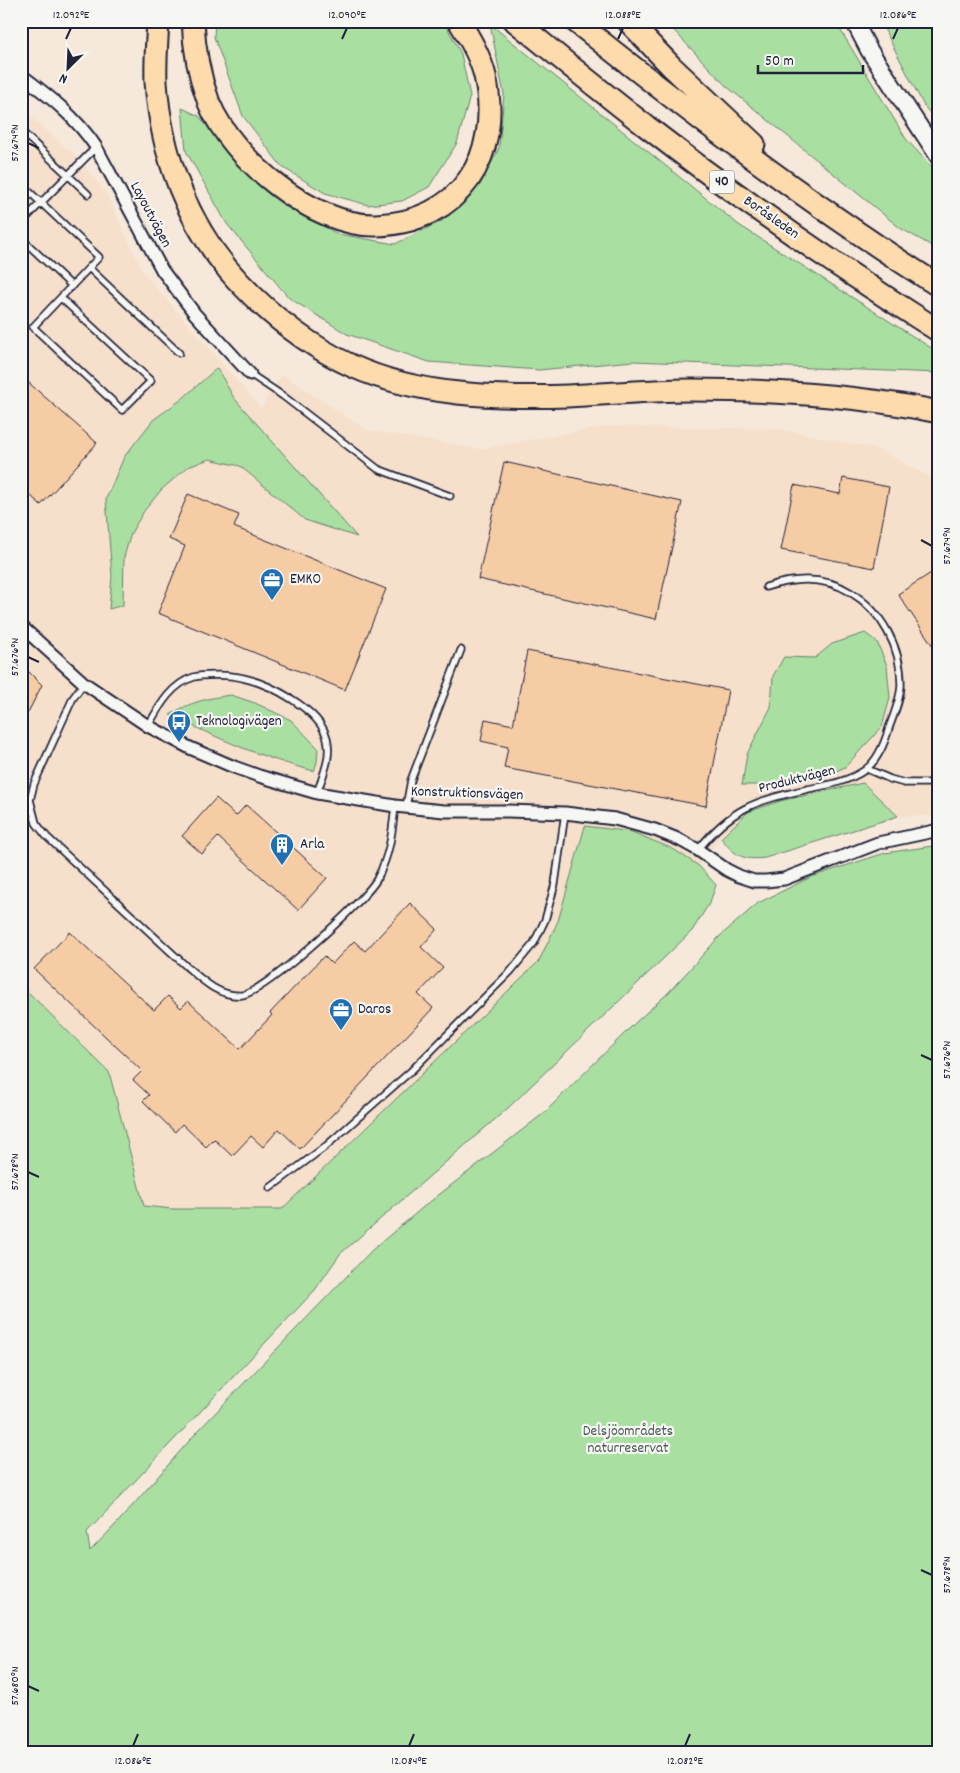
<svg xmlns="http://www.w3.org/2000/svg" width="960" height="1773" font-family="Dekko,sans-serif">
<style>
.built{fill:#f6e0cb;fill-rule:evenodd}
.green{fill:#aadfa2;stroke:#66806e}
.building{fill:#f6cca5;stroke:#22223b}
.lines{fill:none;stroke-linecap:round;stroke-linejoin:round}
.lane-casing{stroke:#22223b;stroke-width:9}
.street-casing{stroke:#22223b;stroke-width:15}
.secondary-casing{stroke:#22223b;stroke-width:20}
.highway-casing{stroke:#22223b;stroke-width:25}
.lane{stroke:#f6f6f2;stroke-width:5.5}
.street{stroke:#f6f6f2;stroke-width:11}
.secondary{stroke:#f6f6f2;stroke-width:16}
.highway{stroke:#fedbac;stroke-width:21}
.ticks{fill:none;stroke:#22223b;stroke-width:2}
.labels{text-anchor:middle;dominant-baseline:central;stroke-width:4.5;stroke-linejoin:round;paint-order:stroke}
.shield{fill:#f6f6f2;stroke:#626272;stroke-width:1}
.shield-label{font-size:14px;font-weight:bold;fill:#22223b}
.street-label{font-size:15px;fill:#22223b;stroke:#f6f6f2}
.poi-label{font-size:15px;fill:#22223b;stroke:#f6f6f2;text-anchor:start}
.park-label{font-size:15px;fill:#4b5b5a;stroke:#f6f6f2}
.neatline{fill:none;stroke:#22223b;stroke-width:2}
.ticks-label{font-size:12px;text-anchor:middle;fill:#22223b}
</style>
<rect width="100%" height="100%" fill="#f6e9db"/>
<filter id="ink" filterUnits="userSpaceOnUse"><feTurbulence type="fractalNoise" baseFrequency=".02" numOctaves="2"/><feDisplacementMap in="SourceGraphic" scale="10" xChannelSelector="R" yChannelSelector="G"/><feConvolveMatrix kernelMatrix="1 2 1 2 8 2 1 2 1" color-interpolation-filters="sRGB"/></filter>
<g filter="url(#ink)">
<path class="built" d="M 23,110 L 76,156 L 106,193 L 144,274 L 261,408 L 282,374 L 367,430 L 480,449 L 606,426 L 780,429 L 878,449 L 939,482 L 939,816 L 898,816 L 863,783 L 780,801 L 748,812 L 721,838 L 699,866 L 673,849 L 585,826 L 558,921 L 539,961 L 282,1209 L 173,1209 L 144,1206 L 109,1072 L 21,985 L 21,111 ZM 217,368 L 305,520 L 240,466 L 209,459 L 188,467 L 162,489 L 144,511 L 131,533 L 110,609 L 112,576 L 106,499 L 153,420 L 182,399 ZM 832,644 L 887,666 L 890,698 L 882,727 L 845,767 L 826,776 L 742,785 L 747,754 L 771,707 L 773,676 L 784,657 L 815,658 ZM 231,695 L 255,703 L 291,720 L 290,765 L 226,742 L 171,716 L 182,707 L 204,699 Z"/>
<path class="green" d="M 215,21 L 444,21 L 461,54 L 470,96 L 457,143 L 429,187 L 402,201 L 368,205 L 325,193 L 282,167 L 243,116 L 214,37 Z
M 665,21 L 835,21 L 906,139 L 939,175 L 939,250 L 900,228 L 725,85 Z
M 880,21 L 939,21 L 939,124 L 924,106 Z
M 490,24 L 739,225 L 939,353 L 939,373 L 633,361 L 539,370 L 429,362 L 347,334 L 289,298 L 227,224 L 186,151 L 182,108 L 199,116 L 230,155 L 286,207 L 338,234 L 395,244 L 442,221 L 480,185 L 499,148 L 504,94 Z
M 217,368 L 234,398 L 357,537 L 305,520 L 240,466 L 209,459 L 188,467 L 162,489 L 144,511 L 131,533 L 124,557 L 123,605 L 109,609 L 112,576 L 106,499 L 124,457 L 153,420 L 182,399 Z
M 865,633 L 877,642 L 887,666 L 890,698 L 882,727 L 845,767 L 826,776 L 764,785 L 742,785 L 747,754 L 771,707 L 773,676 L 784,657 L 815,658 L 832,644 Z
M 231,695 L 255,703 L 291,720 L 318,748 L 317,762 L 314,771 C 264,759 217,738 170,715 C 189,702 208,698 231,695 Z
M 863,783 L 898,816 L 765,858 C 743,861 734,855 721,838 L 748,812 L 780,801 Z
M 585,826 L 632,832 L 673,849 L 699,866 L 716,885 L 710,902 L 692,931 L 508,1108 L 340,1254 L 315,1290 L 87,1532 L 90,1551 L 119,1521 L 197,1432 L 372,1250 L 427,1204 L 544,1113 L 636,1022 L 668,993 L 719,937 L 758,903 L 811,877 L 885,853 L 939,845 L 939,1752 L 21,1752 L 21,985 L 109,1072 L 144,1206 L 173,1209 L 282,1209 L 539,961 L 558,921 Z"/>
<path class="building" d="M 21,376 L 97,443 L 41,505 L 21,487 Z
M 504,462 L 682,502 L 656,619 L 478,579 Z
M 843,478 L 889,487 L 874,568 L 781,550 L 794,485 L 840,494 Z
M 188,494 L 239,515 L 234,527 L 386,589 L 345,690 L 158,613 L 185,546 L 169,539 Z
M 939,568 L 939,655 L 898,594 Z
M 527,651 L 728,690 L 706,806 L 504,768 L 508,747 L 481,741 L 485,719 L 513,725 Z
M 21,664 L 42,685 L 21,726 Z
M 216,798 L 236,816 L 246,805 L 327,878 L 298,910 L 218,837 L 202,854 L 182,836 Z
M 410,903 L 437,929 L 421,947 L 443,968 L 418,994 L 433,1008 L 300,1149 L 279,1129 L 263,1147 L 251,1136 L 232,1156 L 214,1139 L 206,1147 L 182,1124 L 175,1132 L 143,1101 L 149,1095 L 133,1080 L 142,1071 L 34,969 L 70,932 L 154,1010 L 168,996 L 181,1008 L 188,1001 L 240,1049 L 272,1015 L 270,1013 L 324,956 L 332,964 L 354,941 L 365,951 Z"/>
<g class="lines">
<g class="lane-casing">
<path id="lane" d="M 21,131 L 88,194
M 21,184 L 99,257 L 33,327 L 122,410 L 151,381 L 61,298
M 21,223 L 96,147
M 21,238 L 72,286
M 89,268 L 179,353
M 250,374 L 283,396 L 378,469 L 450,496
M 84,683 L 73,698 L 34,784 L 30,800 L 36,823 L 47,837 L 186,966 C 202,980 219,997 242,995 C 265,992 365,901 377,879 C 390,854 392,834 395,806
M 148,726 C 159,707 171,684 194,677 C 205,674 231,675 243,678 C 270,684 319,709 327,738 C 332,757 323,775 317,793
M 867,769 L 890,779 L 904,783 L 939,783
M 406,807 L 411,780 L 461,650
M 21,814 L 32,810
M 698,850 C 732,807 756,801 808,789 C 828,785 847,782 865,770 C 877,761 885,742 889,728 C 894,714 901,698 901,684 C 901,647 882,611 850,592 C 824,576 794,578 766,587
M 270,1188 L 326,1146 L 411,1071 L 511,971 L 534,943 L 545,920 L 555,884 L 565,813"/>
</g>
<g class="street-casing">
<path id="street" d="M 21,75 C 49,96 76,117 96,147 L 162,270 L 195,314 L 250,374
M 21,626 L 84,683 L 148,726 L 190,748 L 234,767 L 259,776 L 317,793 L 395,806 L 444,811 L 508,811 L 565,813 L 615,819 L 655,830 L 680,840 L 698,850 L 727,870 L 739,876 L 754,881 L 766,881 L 784,879 L 878,843 L 939,830"/>
</g>
<g class="secondary-casing">
<path id="secondary" d="M 854,21 L 869,50 L 939,157"/>
</g>
<g class="highway-casing">
<path id="highway" d="M 158,21 C 157,41 155,62 156,82 C 161,155 188,227 238,281 C 271,316 309,346 352,366 C 418,396 497,398 568,396 C 609,394 649,390 690,390 C 773,390 857,395 939,412
M 193,21 C 194,49 199,76 209,103 C 232,159 314,227 376,225 C 460,223 503,155 485,76 C 480,56 470,39 459,21
M 515,21 C 557,55 599,90 642,123 C 737,197 837,267 939,331
M 575,21 C 692,115 812,206 939,286
M 628,21 L 671,66 L 754,144"/>
</g>
<use href="#lane" class="lane"/>
<use href="#street" class="street"/>
<use href="#secondary" class="secondary"/>
<use href="#highway" class="highway"/>
</g>
</g>
<path class="ticks" d="M 66,39 L 71,28M 342,39 L 347,28M 618,39 L 623,28M 893,39 L 898,28M 28,143 L 39,148M 921,540 L 932,546M 28,657 L 39,662M 921,1055 L 932,1060M 28,1172 L 39,1177M 921,1570 L 932,1575M 28,1686 L 39,1691M 133,1746 L 138,1734M 409,1746 L 414,1734M 685,1746 L 690,1734"/>
<defs>
<g id="office-pin" transform="scale(1.25)"><path d="M0 17L-7.5 6A9.5 9.5 0 1 1 7.5 6Z" fill="#1f6fb2" stroke="#f6f6f2"/><path d="M-6-3h4V-5.5h4V-3h4V5H-6ZM-1-4.5V-3h2v-1.5ZM-6 0V1H6V0Z" fill="#fff"/></g>
<g id="bus-pin" transform="scale(1.25)"><path d="M0 17L-7.5 6A9.5 9.5 0 1 1 7.5 6Z" fill="#1f6fb2" stroke="#f6f6f2"/><path d="M-5-6H5V4H4V6H2V4H-2V6H-4V4H-5ZM-3.5-4V0h7V-4ZM-3.5 1.2v1.5H-2V1.2ZM2 1.2v1.5H3.5V1.2Z" fill="#fff"/></g>
<g id="building-pin" transform="scale(1.25)"><path d="M0 17L-7.5 6A9.5 9.5 0 1 1 7.5 6Z" fill="#1f6fb2" stroke="#f6f6f2"/><path d="M-4-6H4V6H1V3H-1V6H-4ZM-2.5-4.3h1.7v1.8h-1.7ZM.8-4.3h1.7v1.8H.8ZM-2.5-1h1.7V.8h-1.7ZM.8-1h1.7V.8H.8Z" fill="#fff"/></g>
</defs>
<g fill-rule="evenodd">
<use href="#office-pin" x="272" y="580"/>
<use href="#bus-pin" x="179" y="722"/>
<use href="#building-pin" x="282" y="845"/>
<use href="#office-pin" x="341" y="1010"/>
</g>
<g class="labels">
<rect class="shield" x="709.5" y="170.5" width="25" height="23" rx="4"/>
<g class="shield-label">
<text x="722" y="182">40</text>
</g>
<g class="street-label">
<text transform="translate(150 215) rotate(62)">Layoutvägen</text>
<text transform="translate(771 218) rotate(35)">Boråsleden</text>
<text transform="translate(797 780) rotate(-14)">Produktvägen</text>
<text transform="translate(467 794) rotate(2)">Konstruktionsvägen</text>
</g>
<g class="poi-label">
<text x="290" y="580">EMKO</text>
<text x="196" y="722">Teknologivägen</text>
<text x="300" y="845">Arla</text>
<text x="358" y="1010">Daros</text>
</g>
<g class="park-label">
<text x="628" y="1432">Delsjöområdets<tspan x="628" dy="17">naturreservat</tspan></text>
</g>
</g>
<rect width="960" height="1773" fill="none" stroke="#f6f6f2" stroke-width="55"/>
<g transform="translate(68 68) rotate(204)" stroke="#f6f6f2" stroke-width="4" paint-order="stroke">
<path d="M0-4L9 19L0 12L-9 19Z" fill="#22223b"/>
<text y="-8" font-size="14" font-weight="bold" text-anchor="middle" fill="#22223b">N</text>
</g>
<path d="M758 65v8h105v-8" fill="none" stroke="#22223b" stroke-width="2.5"/>
<text x="765" y="65" font-size="15" fill="#22223b" stroke="#f6f6f2" stroke-width="4" paint-order="stroke">50 m</text>
<rect x="28" y="28" width="904" height="1718" class="neatline"/>
<g class="ticks-label">
<text x="71" y="18">12.092°E</text>
<text x="347" y="18">12.090°E</text>
<text x="623" y="18">12.088°E</text>
<text x="898" y="18">12.086°E</text>
<text transform="translate(14 143) rotate(-90)" y="4">57.674°N</text>
<text transform="translate(946 546) rotate(-90)" y="4">57.674°N</text>
<text transform="translate(14 657) rotate(-90)" y="4">57.676°N</text>
<text transform="translate(946 1060) rotate(-90)" y="4">57.676°N</text>
<text transform="translate(14 1172) rotate(-90)" y="4">57.678°N</text>
<text transform="translate(946 1575) rotate(-90)" y="4">57.678°N</text>
<text transform="translate(14 1686) rotate(-90)" y="4">57.680°N</text>
<text x="133" y="1764">12.086°E</text>
<text x="409" y="1764">12.084°E</text>
<text x="685" y="1764">12.082°E</text>
</g>
</svg>
